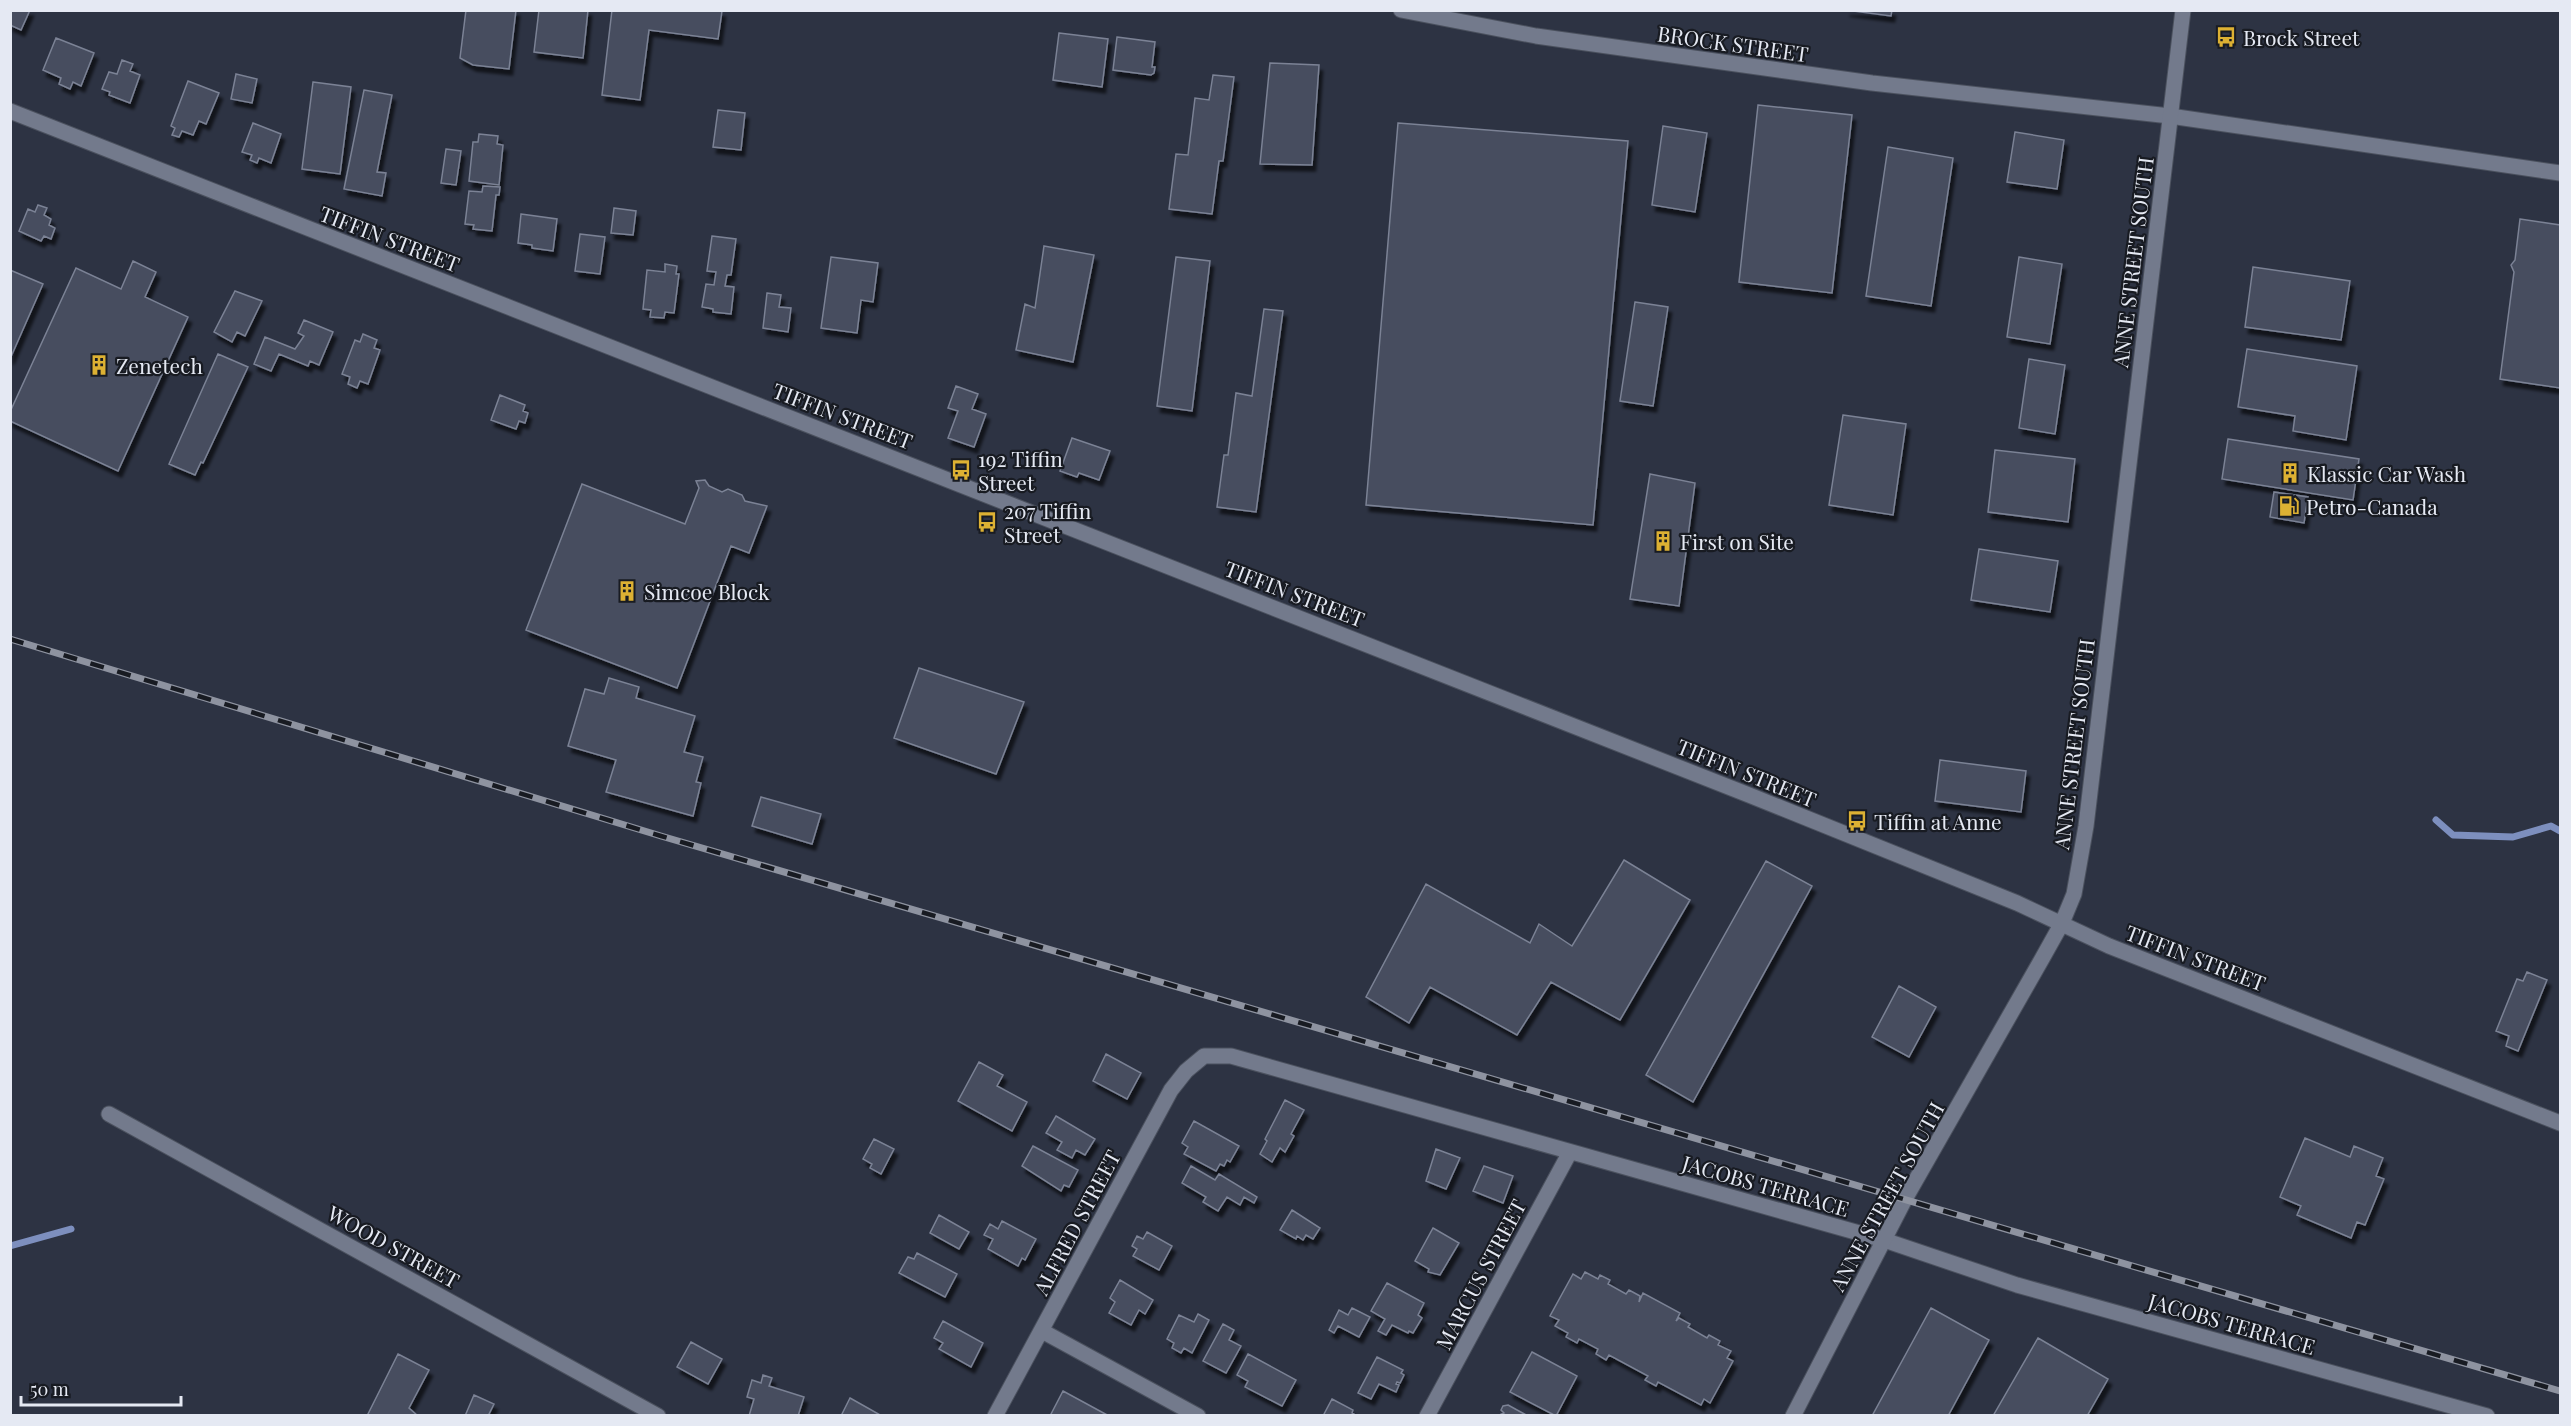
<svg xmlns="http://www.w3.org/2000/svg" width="2571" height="1426" font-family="'Playfair Display',serif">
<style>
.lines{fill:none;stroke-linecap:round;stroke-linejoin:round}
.stream{stroke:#7d8fbe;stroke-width:7}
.building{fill:#464d5e;stroke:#7b8295;stroke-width:1.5;filter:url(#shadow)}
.street-casing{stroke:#4b515e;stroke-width:17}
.secondary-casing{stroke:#4b515e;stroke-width:17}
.street{stroke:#737a8c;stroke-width:15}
.secondary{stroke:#737a8c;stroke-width:15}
.rail-casing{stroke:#8e93a0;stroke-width:7}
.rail{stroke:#181b22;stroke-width:4.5;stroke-dasharray:14;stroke-linecap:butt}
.labels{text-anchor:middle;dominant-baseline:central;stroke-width:4.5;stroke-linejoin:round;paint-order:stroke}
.poi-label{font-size:21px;fill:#e5e9f3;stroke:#181b22;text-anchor:start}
.street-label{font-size:21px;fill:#e5e9f3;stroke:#181b22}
</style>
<defs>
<filter id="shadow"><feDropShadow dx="3.5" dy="6" stdDeviation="1.5" flood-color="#0009"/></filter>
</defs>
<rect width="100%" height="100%" fill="#2d3343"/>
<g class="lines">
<path class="stream" d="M 2436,820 L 2453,835 L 2513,837 L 2551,826 L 2560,831
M 10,1246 L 71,1229"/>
</g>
<path class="building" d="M 10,10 L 30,10 L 21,30 L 10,25 Z
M 466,10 L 516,10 L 509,69 L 473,65 L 460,58 Z
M 539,10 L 588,10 L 583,58 L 534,52 Z
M 612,10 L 722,11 L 718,39 L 649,30 L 640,100 L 602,95 Z
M 1846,10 L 1892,10 L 1891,16 Z
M 1059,33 L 1108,39 L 1102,87 L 1053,80 Z
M 1117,37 L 1155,42 L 1152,67 L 1155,67 L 1154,73 L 1151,75 L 1113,70 Z
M 56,38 L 94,53 L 81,86 L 73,82 L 70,89 L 59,84 L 61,78 L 43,70 Z
M 122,60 L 133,64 L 130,71 L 140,75 L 130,103 L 109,95 L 110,92 L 102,89 L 109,72 L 117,74 Z
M 1270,63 L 1319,65 L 1312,165 L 1260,164 Z
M 236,74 L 257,79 L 252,103 L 231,99 Z
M 1213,75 L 1234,77 L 1223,161 L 1219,161 L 1212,214 L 1169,209 L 1176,154 L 1188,155 L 1195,98 L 1209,100 Z
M 188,81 L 219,93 L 206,124 L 199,121 L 193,135 L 182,131 L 179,137 L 172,135 L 175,128 L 171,126 Z
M 313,82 L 351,87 L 340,174 L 302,169 Z
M 364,90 L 392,95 L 377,172 L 386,173 L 382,196 L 344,189 Z
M 1758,105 L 1852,115 L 1832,293 L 1739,282 Z
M 718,110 L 745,113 L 741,150 L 713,147 Z
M 253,123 L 281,134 L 271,163 L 259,158 L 257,163 L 250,160 L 252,155 L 242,152 Z
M 1398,123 L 1628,141 L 1593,525 L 1366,505 Z
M 1663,126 L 1707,133 L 1695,212 L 1652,205 Z
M 2015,132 L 2064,140 L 2057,189 L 2007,182 Z
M 479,134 L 498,136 L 497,144 L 503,145 L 499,185 L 469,181 L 473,142 L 478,142 Z
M 1888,147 L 1953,158 L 1931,306 L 1866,296 Z
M 446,149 L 461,151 L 456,185 L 441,183 Z
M 483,186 L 500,187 L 499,195 L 496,195 L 492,231 L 473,229 L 474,225 L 465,224 L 469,191 L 482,192 Z
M 38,205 L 47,208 L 44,215 L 51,219 L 49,225 L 55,228 L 51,239 L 44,236 L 41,241 L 19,231 L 28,209 L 35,212 Z
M 614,208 L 636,211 L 633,235 L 611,233 Z
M 521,214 L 557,219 L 553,251 L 532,248 L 532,245 L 518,243 Z
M 2520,219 L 2560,225 L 2560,388 L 2500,379 L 2514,272 L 2511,265 L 2515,260 Z
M 580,234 L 605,237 L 600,274 L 575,271 Z
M 712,236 L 736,239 L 731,275 L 727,275 L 725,286 L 734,287 L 731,314 L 713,312 L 713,309 L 702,307 L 706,284 L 714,285 L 716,272 L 707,271 Z
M 1044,246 L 1094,255 L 1073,362 L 1016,350 L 1025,304 L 1035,308 Z
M 831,257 L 878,263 L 873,302 L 861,300 L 857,333 L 821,328 Z
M 1176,257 L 1210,261 L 1192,411 L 1157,406 Z
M 2019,257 L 2062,264 L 2050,344 L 2007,337 Z
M 133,261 L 156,272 L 145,297 L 188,317 L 118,471 L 10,421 L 10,412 L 76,268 L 121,289 Z
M 665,264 L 677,266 L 676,274 L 679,274 L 674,313 L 665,312 L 664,318 L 650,317 L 651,310 L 643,309 L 647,270 L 665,272 Z
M 2253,267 L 2350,281 L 2341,340 L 2245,327 Z
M 10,270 L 43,284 L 10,359 Z
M 235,291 L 262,301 L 245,336 L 237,332 L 232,342 L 214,332 Z
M 767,293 L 781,295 L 779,307 L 791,308 L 788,332 L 763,328 Z
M 1635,302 L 1668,307 L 1653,406 L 1620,401 Z
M 1264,309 L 1283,311 L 1256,512 L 1217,507 L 1224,455 L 1228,455 L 1236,393 L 1252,396 Z
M 304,320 L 333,332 L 319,365 L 310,361 L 308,366 L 279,354 L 271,371 L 254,364 L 265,337 L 295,349 L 304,336 L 298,333 Z
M 363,334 L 377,340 L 374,348 L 380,350 L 368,384 L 360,381 L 357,388 L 348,384 L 350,377 L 342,374 L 355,340 L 360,342 Z
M 2247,349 L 2357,366 L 2346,440 L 2293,431 L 2295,416 L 2238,407 Z
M 218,354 L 248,367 L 203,463 L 201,462 L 195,475 L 169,464 Z
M 2029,359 L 2065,365 L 2055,434 L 2019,428 Z
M 956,386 L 978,394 L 972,409 L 986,414 L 974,447 L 948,438 L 958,411 L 948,408 Z
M 500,395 L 525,405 L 523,411 L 528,413 L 525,423 L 519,421 L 516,429 L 491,420 Z
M 1843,415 L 1906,424 L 1893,515 L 1829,505 Z
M 1072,438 L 1110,451 L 1099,480 L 1079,473 L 1077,477 L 1060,471 Z
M 2228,439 L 2359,459 L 2353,500 L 2222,479 Z
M 1995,450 L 2075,459 L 2068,522 L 1988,512 Z
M 1650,474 L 1695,483 L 1679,606 L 1630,599 Z
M 705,480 L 709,486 L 722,492 L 728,489 L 742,495 L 745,501 L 767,506 L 749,553 L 731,546 L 677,688 L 526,630 L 582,484 L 685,524 L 699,488 L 696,481 Z
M 2274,492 L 2308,497 L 2304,523 L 2270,517 Z
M 1979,549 L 2058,561 L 2050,612 L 1971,600 Z
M 919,668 L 1024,702 L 996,774 L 894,738 Z
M 609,678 L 639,687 L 636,698 L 695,716 L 684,752 L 703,757 L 696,782 L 701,783 L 693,816 L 606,792 L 616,760 L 568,746 L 585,689 L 604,694 Z
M 1940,760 L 2026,771 L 2021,812 L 1935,801 Z
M 761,797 L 821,814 L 812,844 L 752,826 Z
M 1624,860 L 1690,900 L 1620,1020 L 1551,982 L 1517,1035 L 1430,987 L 1409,1023 L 1366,997 L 1426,884 L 1530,943 L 1539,924 L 1572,946 Z
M 1766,861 L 1812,886 L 1693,1102 L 1646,1075 Z
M 2527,972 L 2547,980 L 2518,1051 L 2506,1046 L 2509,1036 L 2496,1031 L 2517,979 L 2523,981 Z
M 1899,986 L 1936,1007 L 1909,1057 L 1872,1037 Z
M 1106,1054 L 1141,1073 L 1127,1099 L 1093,1081 Z
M 979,1062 L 1003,1075 L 997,1086 L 1027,1102 L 1012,1131 L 958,1101 Z
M 1285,1100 L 1304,1110 L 1291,1134 L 1294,1136 L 1285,1152 L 1280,1148 L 1272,1162 L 1260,1154 L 1267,1141 L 1265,1139 Z
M 1056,1116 L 1095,1139 L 1085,1155 L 1076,1150 L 1072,1158 L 1057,1150 L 1062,1142 L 1046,1133 Z
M 1194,1121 L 1239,1146 L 1230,1162 L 1227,1160 L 1224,1166 L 1220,1164 L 1216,1171 L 1184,1154 L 1188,1147 L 1182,1143 Z
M 2305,1138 L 2350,1157 L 2354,1146 L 2383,1158 L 2376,1176 L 2384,1179 L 2365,1225 L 2357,1222 L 2351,1238 L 2297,1215 L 2301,1206 L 2280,1197 Z
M 874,1139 L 894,1149 L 881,1174 L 870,1168 L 872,1164 L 863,1159 Z
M 1033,1146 L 1078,1170 L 1069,1187 L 1064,1185 L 1061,1191 L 1022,1166 Z
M 1436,1149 L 1460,1158 L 1446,1189 L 1426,1181 Z
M 1191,1166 L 1215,1180 L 1219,1174 L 1257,1197 L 1254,1203 L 1244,1197 L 1240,1205 L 1227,1197 L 1218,1211 L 1203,1202 L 1206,1197 L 1182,1183 Z
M 1484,1166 L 1513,1176 L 1503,1203 L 1473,1191 Z
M 1292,1210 L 1320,1228 L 1313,1239 L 1306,1235 L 1303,1240 L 1297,1236 L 1296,1239 L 1280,1230 Z
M 939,1215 L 969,1232 L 959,1249 L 930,1233 Z
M 1002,1221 L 1036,1239 L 1025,1260 L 1022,1258 L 1018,1266 L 988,1249 L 993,1239 L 984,1235 L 990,1224 L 998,1229 Z
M 1433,1228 L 1459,1243 L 1440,1275 L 1428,1272 L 1429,1269 L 1415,1261 Z
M 1147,1232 L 1172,1246 L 1159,1270 L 1133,1256 L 1137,1249 L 1132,1246 L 1137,1236 L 1143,1239 Z
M 917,1253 L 957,1274 L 945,1297 L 899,1273 L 908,1257 L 914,1259 Z
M 1585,1272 L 1598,1279 L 1600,1275 L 1610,1280 L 1608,1284 L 1626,1294 L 1629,1290 L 1640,1296 L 1639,1302 L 1643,1293 L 1680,1313 L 1676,1321 L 1679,1318 L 1690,1324 L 1688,1327 L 1707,1338 L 1709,1335 L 1720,1341 L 1718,1345 L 1731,1351 L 1727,1358 L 1733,1361 L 1710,1403 L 1704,1399 L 1701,1405 L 1658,1382 L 1656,1386 L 1645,1380 L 1648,1376 L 1609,1355 L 1606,1360 L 1596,1354 L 1598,1349 L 1579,1339 L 1577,1343 L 1566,1337 L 1568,1333 L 1555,1326 L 1559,1320 L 1550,1316 L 1573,1274 L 1581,1279 Z
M 1120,1280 L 1153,1300 L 1145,1314 L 1139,1310 L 1131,1325 L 1109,1313 L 1115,1302 L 1110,1298 Z
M 1387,1283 L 1424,1303 L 1418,1315 L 1422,1318 L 1413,1333 L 1409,1331 L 1408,1333 L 1392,1325 L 1386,1335 L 1378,1331 L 1385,1319 L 1371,1311 Z
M 1352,1308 L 1370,1317 L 1359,1337 L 1338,1326 L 1334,1333 L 1329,1330 L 1339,1310 L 1348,1315 Z
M 1931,1308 L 1989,1340 L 1948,1416 L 1872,1416 Z
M 1198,1314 L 1209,1320 L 1192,1353 L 1184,1348 L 1181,1353 L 1172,1348 L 1174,1343 L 1167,1339 L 1179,1315 L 1194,1322 Z
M 943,1321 L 983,1343 L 971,1367 L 939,1349 L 943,1343 L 934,1338 Z
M 1223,1324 L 1234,1330 L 1229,1340 L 1241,1346 L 1226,1373 L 1203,1361 Z
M 2038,1338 L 2108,1379 L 2087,1416 L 1993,1416 Z
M 691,1342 L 722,1359 L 708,1384 L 677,1367 Z
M 1532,1352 L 1577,1376 L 1556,1416 L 1510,1392 Z
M 398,1354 L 429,1370 L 409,1408 L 418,1416 L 367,1416 Z
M 1248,1354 L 1296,1380 L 1282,1406 L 1245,1387 L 1248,1381 L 1237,1375 Z
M 1377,1357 L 1403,1370 L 1401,1373 L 1404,1375 L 1400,1383 L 1397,1382 L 1396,1384 L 1399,1385 L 1396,1392 L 1379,1384 L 1371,1399 L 1358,1393 Z
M 763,1375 L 772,1378 L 769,1386 L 804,1397 L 798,1416 L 749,1416 L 754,1399 L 747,1397 L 752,1380 L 761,1383 Z
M 1063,1391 L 1109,1416 L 1050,1416 Z
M 474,1395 L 494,1404 L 488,1416 L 465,1416 Z
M 850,1398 L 882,1416 L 841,1416 Z
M 1332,1399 L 1353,1410 L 1352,1413 L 1357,1416 L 1323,1416 Z
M 1508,1405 L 1528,1416 L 1497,1416 L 1504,1413 L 1501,1410 L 1503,1406 Z"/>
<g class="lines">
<g class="street-casing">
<path id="street" d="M 1401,10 L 1536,36 L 1872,83 L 2170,116 L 2560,173
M 109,1114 L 658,1416
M 1042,1331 L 1198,1416
M 995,1416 L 1171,1090 L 1186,1071 L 1204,1056 L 1231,1056 L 1884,1240 L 2017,1285 L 2487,1416
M 1427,1416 L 1570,1152"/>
</g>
<g class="secondary-casing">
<path id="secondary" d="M 10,111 L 1749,795 L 2017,903 L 2109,946 L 2560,1123
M 1793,1416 L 1905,1199 L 2043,957 L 2062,923 L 2074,894 L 2086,826 L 2183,10"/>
</g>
<use href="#street" class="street"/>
<use href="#secondary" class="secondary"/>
<g class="rail-casing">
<path id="rail" d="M 10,639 L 661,836 L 2560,1391"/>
</g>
<use href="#rail" class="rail"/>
</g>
<defs>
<g id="bus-bare" transform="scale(1.62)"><path d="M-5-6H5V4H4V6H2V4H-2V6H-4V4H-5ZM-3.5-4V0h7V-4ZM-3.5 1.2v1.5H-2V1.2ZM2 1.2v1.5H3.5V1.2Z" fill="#ddb133" stroke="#181b22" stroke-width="2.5" paint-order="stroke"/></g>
<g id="building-bare" transform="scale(1.62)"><path d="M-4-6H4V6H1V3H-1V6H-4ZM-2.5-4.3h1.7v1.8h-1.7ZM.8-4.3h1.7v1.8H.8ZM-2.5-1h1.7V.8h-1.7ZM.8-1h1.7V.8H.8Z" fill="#ddb133" stroke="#181b22" stroke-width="2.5" paint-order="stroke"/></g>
<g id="fuel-bare" transform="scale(1.62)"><path d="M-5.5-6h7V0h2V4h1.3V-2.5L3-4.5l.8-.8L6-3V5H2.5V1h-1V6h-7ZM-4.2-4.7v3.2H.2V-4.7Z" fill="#ddb133" stroke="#181b22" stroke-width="2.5" paint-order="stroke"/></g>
</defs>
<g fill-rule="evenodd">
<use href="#bus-bare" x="2226" y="37"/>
<use href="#building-bare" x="99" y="365"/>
<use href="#bus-bare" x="961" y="470"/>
<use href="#building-bare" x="2290" y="473"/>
<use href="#fuel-bare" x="2289" y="506"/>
<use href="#bus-bare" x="987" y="522"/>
<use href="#building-bare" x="1663" y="541"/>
<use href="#building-bare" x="627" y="591"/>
<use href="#bus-bare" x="1857" y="821"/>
</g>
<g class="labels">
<g class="poi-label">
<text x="2243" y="37">Brock Street</text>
<text x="116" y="365">Zenetech</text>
<text x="978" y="458">192 Tiffin<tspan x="978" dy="24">Street</tspan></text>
<text x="2307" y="473">Klassic Car Wash</text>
<text x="2306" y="506">Petro-Canada</text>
<text x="1004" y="510">207 Tiffin<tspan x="1004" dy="24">Street</tspan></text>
<text x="1680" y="541">First on Site</text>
<text x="644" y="591">Simcoe Block</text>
<text x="1874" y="821">Tiffin at Anne</text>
</g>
<g class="street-label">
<text transform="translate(1733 43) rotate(8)">BROCK STREET</text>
<text transform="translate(390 238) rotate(21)">TIFFIN STREET</text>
<text transform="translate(2132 262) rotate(-83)">ANNE STREET SOUTH</text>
<text transform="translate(843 415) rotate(21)">TIFFIN STREET</text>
<text transform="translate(1295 593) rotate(21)">TIFFIN STREET</text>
<text transform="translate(2073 744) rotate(-83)">ANNE STREET SOUTH</text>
<text transform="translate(1747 772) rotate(22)">TIFFIN STREET</text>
<text transform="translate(2196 957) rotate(21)">TIFFIN STREET</text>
<text transform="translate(1766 1185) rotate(16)">JACOBS TERRACE</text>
<text transform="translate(1886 1196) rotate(-61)">ANNE STREET SOUTH</text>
<text transform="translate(1076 1222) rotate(-62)">ALFRED STREET</text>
<text transform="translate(394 1246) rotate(29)">WOOD STREET</text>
<text transform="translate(1480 1274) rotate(-62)">MARCUS STREET</text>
<text transform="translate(2232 1323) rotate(16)">JACOBS TERRACE</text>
</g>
</g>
<rect width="2571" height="1426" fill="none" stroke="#e5e9f3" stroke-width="24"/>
<path d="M21 1396v9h160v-9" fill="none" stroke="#e5e9f3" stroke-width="3"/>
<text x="30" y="1396" font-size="18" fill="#e5e9f3" stroke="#181b22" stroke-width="4.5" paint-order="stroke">50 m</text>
</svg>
